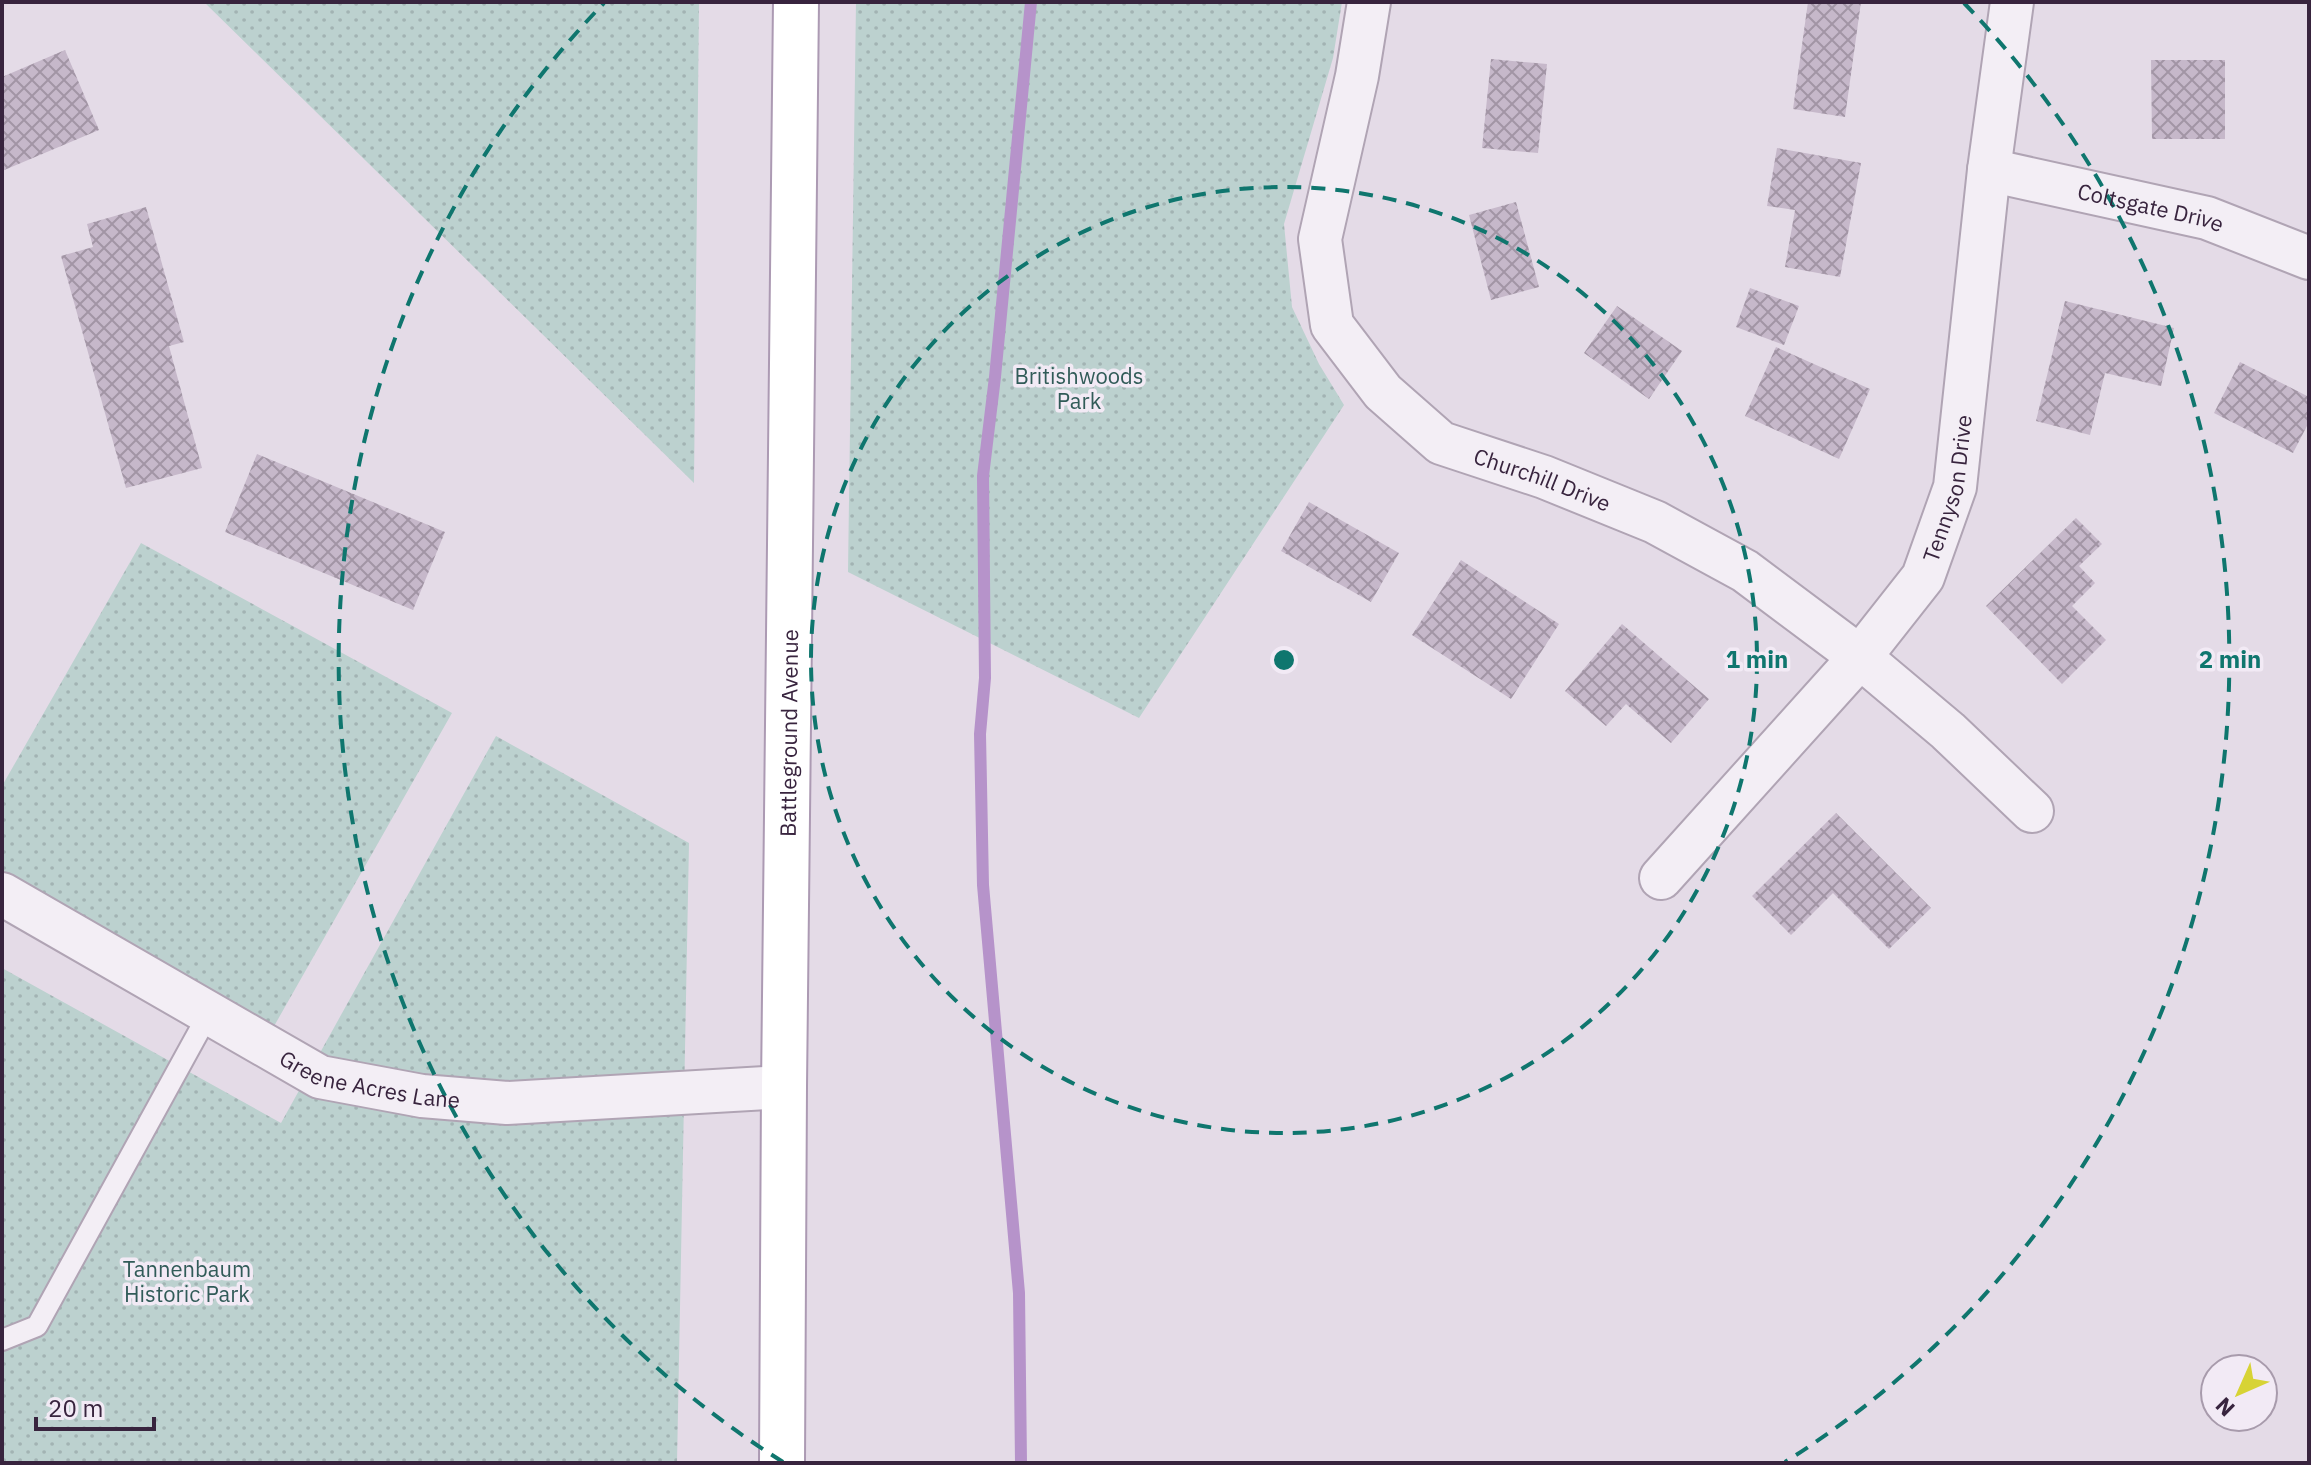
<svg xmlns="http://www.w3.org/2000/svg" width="2311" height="1465" font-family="'IBM Plex Sans',sans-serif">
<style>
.park{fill:url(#park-dots)}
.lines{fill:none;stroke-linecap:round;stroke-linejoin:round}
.stream{stroke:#b693ca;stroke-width:12}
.building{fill:url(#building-cross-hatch)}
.lane-casing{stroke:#b0a4b4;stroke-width:24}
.street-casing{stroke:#b0a4b4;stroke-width:46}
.primary-casing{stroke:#ac9ab3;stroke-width:48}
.lane{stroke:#f3eef5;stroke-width:20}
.street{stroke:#f3eef5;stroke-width:42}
.primary{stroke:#fff;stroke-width:44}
.ring{fill:none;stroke:#0f766e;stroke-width:4;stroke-dasharray:14 10}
.labels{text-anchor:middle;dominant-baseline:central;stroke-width:7;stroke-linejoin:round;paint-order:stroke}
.street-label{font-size:22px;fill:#38243e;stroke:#f2eaf5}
.park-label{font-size:22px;fill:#315b58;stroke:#f2eaf5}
.centre{fill:#0f766e;stroke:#f2eaf5;stroke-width:4}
.ring-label{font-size:24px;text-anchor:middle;font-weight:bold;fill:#0f766e;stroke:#f2eaf5;stroke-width:7;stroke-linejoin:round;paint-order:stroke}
</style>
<defs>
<pattern id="park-dots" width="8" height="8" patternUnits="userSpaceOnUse" patternTransform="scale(2)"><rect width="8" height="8" fill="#bcd1cf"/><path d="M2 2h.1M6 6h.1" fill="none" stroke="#a2b3b3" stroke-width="1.8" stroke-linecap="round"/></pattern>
<pattern id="building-cross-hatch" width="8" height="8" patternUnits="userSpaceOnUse" patternTransform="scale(2)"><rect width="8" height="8" fill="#c6b8ca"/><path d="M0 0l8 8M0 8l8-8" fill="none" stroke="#a295a5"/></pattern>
</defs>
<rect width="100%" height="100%" fill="#e4dbe7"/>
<path class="park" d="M 204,2 L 699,2 L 694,483 Z
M 856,2 L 1342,2 L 1333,58 L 1284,224 L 1292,307 L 1319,364 L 1344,405 L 1139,718 L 848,572 Z
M 141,543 L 452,713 L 273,1028 L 2,872 L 2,786 Z
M 496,736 L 689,843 L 677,1463 L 2,1463 L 2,968 L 281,1123 Z"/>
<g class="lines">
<path class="stream" d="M 1021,1463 L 1019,1293 L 983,885 L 980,734 L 985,678 L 983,476 L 995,377 L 1031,2"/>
</g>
<path class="building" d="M 1808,2 L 1861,2 L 1845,117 L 1793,109 Z
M 65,50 L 99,130 L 2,171 L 2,77 Z
M 1491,59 L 1547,64 L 1538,153 L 1482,148 Z
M 2151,60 L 2225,60 L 2225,139 L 2152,139 Z
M 1777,148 L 1861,163 L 1840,277 L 1785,267 L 1795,210 L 1767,206 Z
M 1516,202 L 1539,287 L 1491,300 L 1469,215 Z
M 146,207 L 184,342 L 169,346 L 202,468 L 126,488 L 61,256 L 93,247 L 87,224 Z
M 1750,288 L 1799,306 L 1784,345 L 1736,327 Z
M 2065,301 L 2174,328 L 2161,386 L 2105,373 L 2090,435 L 2036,421 Z
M 1617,306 L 1682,351 L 1649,399 L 1584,353 Z
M 1776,347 L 1870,389 L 1839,459 L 1745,416 Z
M 2240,362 L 2309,397 L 2309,422 L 2293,453 L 2214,413 Z
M 257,454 L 445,532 L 413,610 L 225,532 Z
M 1309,502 L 1399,553 L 1371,602 L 1281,551 Z
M 2076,518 L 2102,544 L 2079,566 L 2095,583 L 2072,606 L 2106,640 L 2062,684 L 1986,606 Z
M 1461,560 L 1559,624 L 1511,699 L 1412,635 Z
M 1622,624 L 1709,699 L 1671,743 L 1626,704 L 1606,726 L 1565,691 Z
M 1836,813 L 1931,908 L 1889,949 L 1833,893 L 1791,935 L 1752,896 Z"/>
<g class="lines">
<g class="lane-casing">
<path id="lane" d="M 2,1340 L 37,1326 L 209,1013"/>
</g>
<g class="street-casing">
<g id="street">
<path id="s1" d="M 1369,2 L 1357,76 L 1320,239 L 1332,325 L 1383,392 L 1441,443 L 1544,477 L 1655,522 L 1745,571 L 1860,657 L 1948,731 L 2032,811"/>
<path id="s2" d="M 1989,170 L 2207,218 L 2309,258"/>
<path id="s3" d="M 1661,878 L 1860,657 L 1923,577 L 1955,487 L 1989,170 L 2012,2"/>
<path id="s4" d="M 2,894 L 320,1077 L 422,1096 L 507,1103 L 784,1087"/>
</g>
</g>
<g class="primary-casing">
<g id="primary">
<path id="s5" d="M 782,1463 L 784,1087 L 796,2"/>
</g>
</g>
<use href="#lane" class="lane"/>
<use href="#street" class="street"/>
<use href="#primary" class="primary"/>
</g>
<g class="ring">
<circle cx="1284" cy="660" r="473"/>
<path d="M783 1462A946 946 0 0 1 604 3M1964 3A946 946 0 0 1 1785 1462"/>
</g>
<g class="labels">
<g class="street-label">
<text stroke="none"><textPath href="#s2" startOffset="166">Coltsgate Drive</textPath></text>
<text stroke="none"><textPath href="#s1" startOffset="598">Churchill Drive</textPath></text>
<text stroke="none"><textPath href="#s3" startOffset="492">Tennyson Drive</textPath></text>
<text stroke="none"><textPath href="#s5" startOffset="730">Battleground Avenue</textPath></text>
<text stroke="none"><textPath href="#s4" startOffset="416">Greene Acres Lane</textPath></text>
</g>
<g class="park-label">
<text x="1079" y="375">Britishwoods<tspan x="1079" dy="25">Park</tspan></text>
<text x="187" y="1268">Tannenbaum<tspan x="187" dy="25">Historic Park</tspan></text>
</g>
</g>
<circle cx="1284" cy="660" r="12" class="centre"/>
<g class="ring-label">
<text x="1757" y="668">1 min</text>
<text x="2230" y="668">2 min</text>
</g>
<rect width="2311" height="1465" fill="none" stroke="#38243e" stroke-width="8"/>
<g transform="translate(2239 1393) rotate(225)"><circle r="38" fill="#f2eaf5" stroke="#a89bac" stroke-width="2"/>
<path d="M0-6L14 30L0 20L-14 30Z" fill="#d7d335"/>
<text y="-12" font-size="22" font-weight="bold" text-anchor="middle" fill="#38243e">N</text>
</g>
<path d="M36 1417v12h118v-12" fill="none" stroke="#38243e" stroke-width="4"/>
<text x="48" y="1417" font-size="24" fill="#38243e" stroke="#f2eaf5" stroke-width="6" paint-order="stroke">20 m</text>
</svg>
